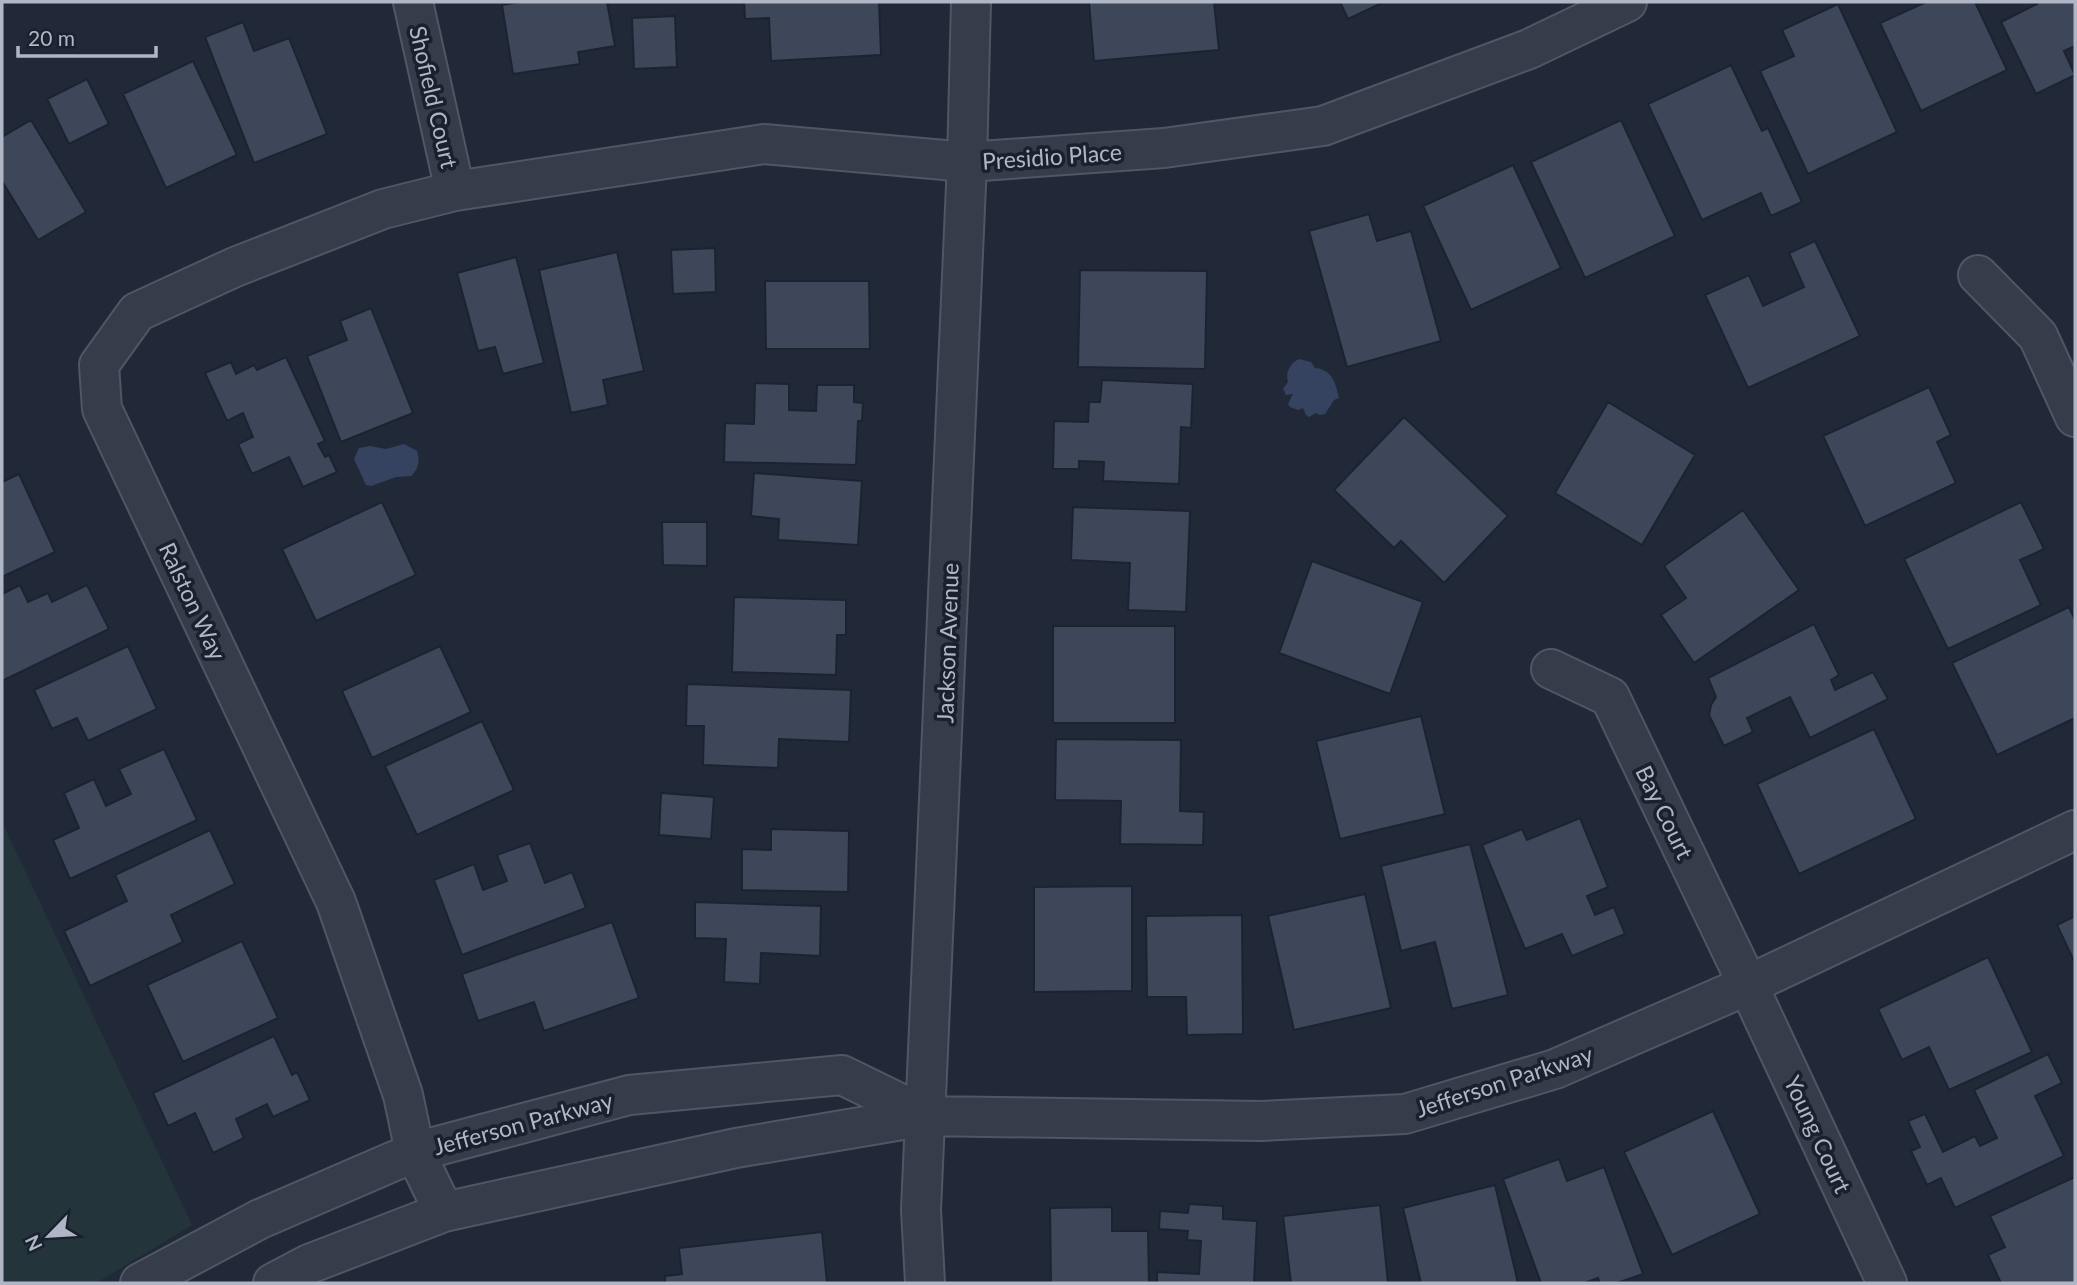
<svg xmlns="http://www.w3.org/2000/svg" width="2077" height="1285" font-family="Lato,sans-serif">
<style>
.green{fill:#23353a}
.water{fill:#354360}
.building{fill:#3d4759;stroke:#1c2330;stroke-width:2}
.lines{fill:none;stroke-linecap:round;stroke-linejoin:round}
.minor-casing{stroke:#505664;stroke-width:42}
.minor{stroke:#353c4a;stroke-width:38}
.labels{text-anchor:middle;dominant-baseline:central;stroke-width:7;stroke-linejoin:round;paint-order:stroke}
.street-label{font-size:23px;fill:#b0b6c6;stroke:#1a212e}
</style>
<rect width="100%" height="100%" fill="#212939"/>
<path class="green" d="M 2,822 L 192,1225 L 96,1283 L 2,1283 Z"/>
<path class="water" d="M 1299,359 L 1311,362 L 1315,368 C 1332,369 1336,384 1339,398 L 1334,400 L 1325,414 L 1320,415 L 1316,413 L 1309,417 L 1306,415 L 1303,408 L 1298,410 L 1290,407 L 1288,404 L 1293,394 L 1286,395 L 1283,389 L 1288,382 C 1285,373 1290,363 1299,359 Z
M 404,444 L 417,451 C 420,462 419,468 411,476 L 396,477 L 371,486 L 366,485 L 354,459 L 359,448 L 370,446 L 386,449 Z"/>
<path class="building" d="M 520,2 L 607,2 L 615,46 L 578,52 L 580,64 L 513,74 L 502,5 Z
M 744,2 L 879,2 L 881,55 L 771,61 L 769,18 L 745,19 Z
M 1089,2 L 1214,2 L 1219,50 L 1094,61 Z
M 1340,2 L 1384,2 L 1348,19 Z
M 1926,2 L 1975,2 L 2007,70 L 1921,111 L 1880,23 Z
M 2036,2 L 2075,2 L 2075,46 L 2064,51 L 2075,75 L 2036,94 L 2001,22 L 2037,4 Z
M 1838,4 L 1897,132 L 1808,174 L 1760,71 L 1794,56 L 1782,30 Z
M 675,16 L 677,67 L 634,69 L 632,18 Z
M 243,22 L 254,51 L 289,38 L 327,134 L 254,163 L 205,37 Z
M 193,61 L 237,155 L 166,188 L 123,94 Z
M 1731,65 L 1762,131 L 1768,128 L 1802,202 L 1771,216 L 1761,193 L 1702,220 L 1648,104 Z
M 87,79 L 109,124 L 69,144 L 47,99 Z
M 31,120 L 86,212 L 38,240 L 2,181 L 2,137 Z
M 1621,120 L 1675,236 L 1585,278 L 1531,162 Z
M 1513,165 L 1561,268 L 1471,310 L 1423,206 Z
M 1369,214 L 1377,241 L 1411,231 L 1441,341 L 1347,367 L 1309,231 Z
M 1815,241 L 1860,336 L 1748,388 L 1705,295 L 1749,275 L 1763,306 L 1804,287 L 1789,253 Z
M 715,248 L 716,292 L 673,294 L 671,250 Z
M 617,252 L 644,371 L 603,380 L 608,405 L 571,413 L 539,270 Z
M 516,257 L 544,363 L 503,374 L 495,347 L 478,351 L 457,273 Z
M 1080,270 L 1207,271 L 1205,369 L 1078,367 Z
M 765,281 L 869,281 L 870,349 L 766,349 Z
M 371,308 L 413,413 L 341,442 L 307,356 L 347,340 L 340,321 Z
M 286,357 L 325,441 L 318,444 L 325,457 L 329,455 L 337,472 L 303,487 L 289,457 L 252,474 L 238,444 L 253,437 L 243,413 L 227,421 L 205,373 L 231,362 L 236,374 L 254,365 L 257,370 Z
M 1102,380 L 1193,384 L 1191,428 L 1181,427 L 1179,484 L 1103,481 L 1104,462 L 1079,461 L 1079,469 L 1053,469 L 1054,421 L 1088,422 L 1089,402 L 1100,402 Z
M 755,383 L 789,384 L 789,410 L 816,411 L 817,385 L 854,385 L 854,402 L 863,403 L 862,421 L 858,421 L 856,465 L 724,462 L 725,423 L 754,424 Z
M 1929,387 L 1951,435 L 1937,442 L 1956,483 L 1865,526 L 1823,436 Z
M 1608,402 L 1695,455 L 1642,545 L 1555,493 Z
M 1404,417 L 1508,516 L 1444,583 L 1401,541 L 1394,548 L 1334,490 Z
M 754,473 L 862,481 L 858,545 L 778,540 L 779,519 L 751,516 Z
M 19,474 L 55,552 L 2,577 L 2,482 Z
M 382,502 L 416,575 L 316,621 L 282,549 Z
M 2021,502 L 2044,549 L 2020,560 L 2041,605 L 1948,649 L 1904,559 Z
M 1073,507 L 1190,511 L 1186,612 L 1128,610 L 1130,563 L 1071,560 Z
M 1743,510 L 1799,590 L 1694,663 L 1661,615 L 1686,598 L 1664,566 Z
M 662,522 L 707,522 L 707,566 L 663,565 Z
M 1312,561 L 1423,602 L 1390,694 L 1279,653 Z
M 20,585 L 28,602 L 48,593 L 52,602 L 87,585 L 109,629 L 2,681 L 2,594 Z
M 734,597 L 846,600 L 846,635 L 837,635 L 836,675 L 732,672 Z
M 2069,607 L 2075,620 L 2075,718 L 1997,755 L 1952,663 Z
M 1814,624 L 1839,675 L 1831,680 L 1835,690 L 1873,672 L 1888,699 L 1810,738 L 1790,697 L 1747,718 L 1753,732 L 1724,746 L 1709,715 L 1711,705 L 1716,697 L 1708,678 Z
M 1053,626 L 1175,626 L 1175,723 L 1053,723 Z
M 128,646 L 157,709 L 88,741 L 77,718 L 52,729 L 34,690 Z
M 440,646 L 471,712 L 372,758 L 342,691 Z
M 687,684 L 851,690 L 849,742 L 779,739 L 778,768 L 703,765 L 704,726 L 686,726 Z
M 1421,716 L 1445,814 L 1340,839 L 1316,741 Z
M 482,721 L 514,790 L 417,835 L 385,766 Z
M 1874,729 L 1916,819 L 1799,874 L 1757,784 Z
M 1056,739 L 1181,740 L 1180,811 L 1204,812 L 1203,845 L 1120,844 L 1121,801 L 1055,800 Z
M 164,749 L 197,820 L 70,879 L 53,840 L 79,828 L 64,793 L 94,779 L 106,806 L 131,794 L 119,769 Z
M 661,793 L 714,797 L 711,839 L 659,835 Z
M 1580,818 L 1608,887 L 1587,896 L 1595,915 L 1614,907 L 1625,934 L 1572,956 L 1562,934 L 1525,949 L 1482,845 L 1522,829 L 1527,840 Z
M 771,829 L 849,831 L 848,892 L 742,890 L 742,849 L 771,850 Z
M 210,830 L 235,884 L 171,915 L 183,942 L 90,986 L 64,931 L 127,901 L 115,875 Z
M 530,843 L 545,883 L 572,872 L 586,908 L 462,955 L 434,880 L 474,864 L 483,890 L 507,881 L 497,855 Z
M 1470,844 L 1508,995 L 1452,1009 L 1435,942 L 1401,951 L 1381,866 Z
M 1132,886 L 1132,991 L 1034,992 L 1034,887 Z
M 1365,894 L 1391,1008 L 1294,1030 L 1268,916 Z
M 695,902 L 821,906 L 820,956 L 761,953 L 760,984 L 724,982 L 726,939 L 695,938 Z
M 1242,915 L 1243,1034 L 1187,1035 L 1186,997 L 1147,997 L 1146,916 Z
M 2075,916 L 2075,963 L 2057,925 Z
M 612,922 L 639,998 L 544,1031 L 534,1002 L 478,1021 L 462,974 Z
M 242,941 L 278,1018 L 183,1062 L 147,985 Z
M 1988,957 L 2032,1052 L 1949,1090 L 1929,1047 L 1902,1060 L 1878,1009 Z
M 274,1036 L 292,1075 L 297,1072 L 310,1100 L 273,1117 L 267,1104 L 236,1119 L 244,1138 L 213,1153 L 195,1113 L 168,1126 L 153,1093 Z
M 2048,1054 L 2062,1083 L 2035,1096 L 2064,1156 L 1955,1208 L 1941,1178 L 1927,1185 L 1911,1151 L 1920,1147 L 1908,1121 L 1925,1114 L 1943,1152 L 1975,1136 L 1980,1146 L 1997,1138 L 1974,1090 Z
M 1713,1111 L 1760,1214 L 1672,1255 L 1624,1152 Z
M 1559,1159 L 1567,1181 L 1604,1167 L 1643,1274 L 1617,1283 L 1600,1283 L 1598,1278 L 1584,1283 L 1541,1283 L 1503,1179 Z
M 2075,1177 L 2075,1283 L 2001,1283 L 1988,1255 L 2005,1247 L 1990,1216 Z
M 1495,1185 L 1518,1283 L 1421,1283 L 1403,1208 Z
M 1189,1204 L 1223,1206 L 1223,1219 L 1257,1221 L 1254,1283 L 1157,1283 L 1157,1272 L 1199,1274 L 1201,1241 L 1187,1240 L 1188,1231 L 1159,1229 L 1160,1211 L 1188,1213 Z
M 1380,1205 L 1388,1283 L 1291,1283 L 1283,1216 Z
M 1112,1207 L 1112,1231 L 1148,1231 L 1149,1283 L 1051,1283 L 1050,1208 Z
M 822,1232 L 827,1283 L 665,1283 L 665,1276 L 682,1274 L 679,1248 Z"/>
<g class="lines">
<g class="minor-casing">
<path id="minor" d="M 413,2 L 455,191
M 1978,275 L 2038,336 L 2075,417
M 1551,669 L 1610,697 L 1748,985 L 1887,1283
M 444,1212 L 415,1152 L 403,1095 L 336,902 L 102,409 L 99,365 L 137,312 L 235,267 L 383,209 L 455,191 L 764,144 L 967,162 L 1164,148 L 1323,126 L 1529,49 L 1627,2
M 140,1283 L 260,1219 L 415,1152 L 629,1095 L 842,1075 L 926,1116
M 273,1283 L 309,1264 L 444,1212 L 736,1148 L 926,1116 L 1261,1121 L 1405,1114 L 1555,1069 L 1748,985 L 2075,830
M 925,1283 L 921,1210 L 967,162 L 971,2"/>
</g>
<use href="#minor" class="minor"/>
</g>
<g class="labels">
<g class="street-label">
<text transform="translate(434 97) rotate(77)">Shofield Court</text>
<text transform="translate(1052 156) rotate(-4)">Presidio Place</text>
<text transform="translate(193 601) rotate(65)">Ralston Way</text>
<text transform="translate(947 643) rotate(-88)">Jackson Avenue</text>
<text transform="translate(1665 812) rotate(64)">Bay Court</text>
<text transform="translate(1504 1081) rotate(-18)">Jefferson Parkway</text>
<text transform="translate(523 1123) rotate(-15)">Jefferson Parkway</text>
<text transform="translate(1818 1134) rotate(65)">Young Court</text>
</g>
</g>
<rect width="2077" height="1285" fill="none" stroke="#b0b6c6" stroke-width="7"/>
<g transform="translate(49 1236) rotate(245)" stroke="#1a212e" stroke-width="5" paint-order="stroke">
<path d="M0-5L12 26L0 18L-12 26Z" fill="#b0b6c6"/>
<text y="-10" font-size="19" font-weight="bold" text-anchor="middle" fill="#b0b6c6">N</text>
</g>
<path d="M18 46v10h138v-10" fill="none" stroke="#b0b6c6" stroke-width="3.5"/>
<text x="28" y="46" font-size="21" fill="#b0b6c6" stroke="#1a212e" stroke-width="5" paint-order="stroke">20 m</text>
</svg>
